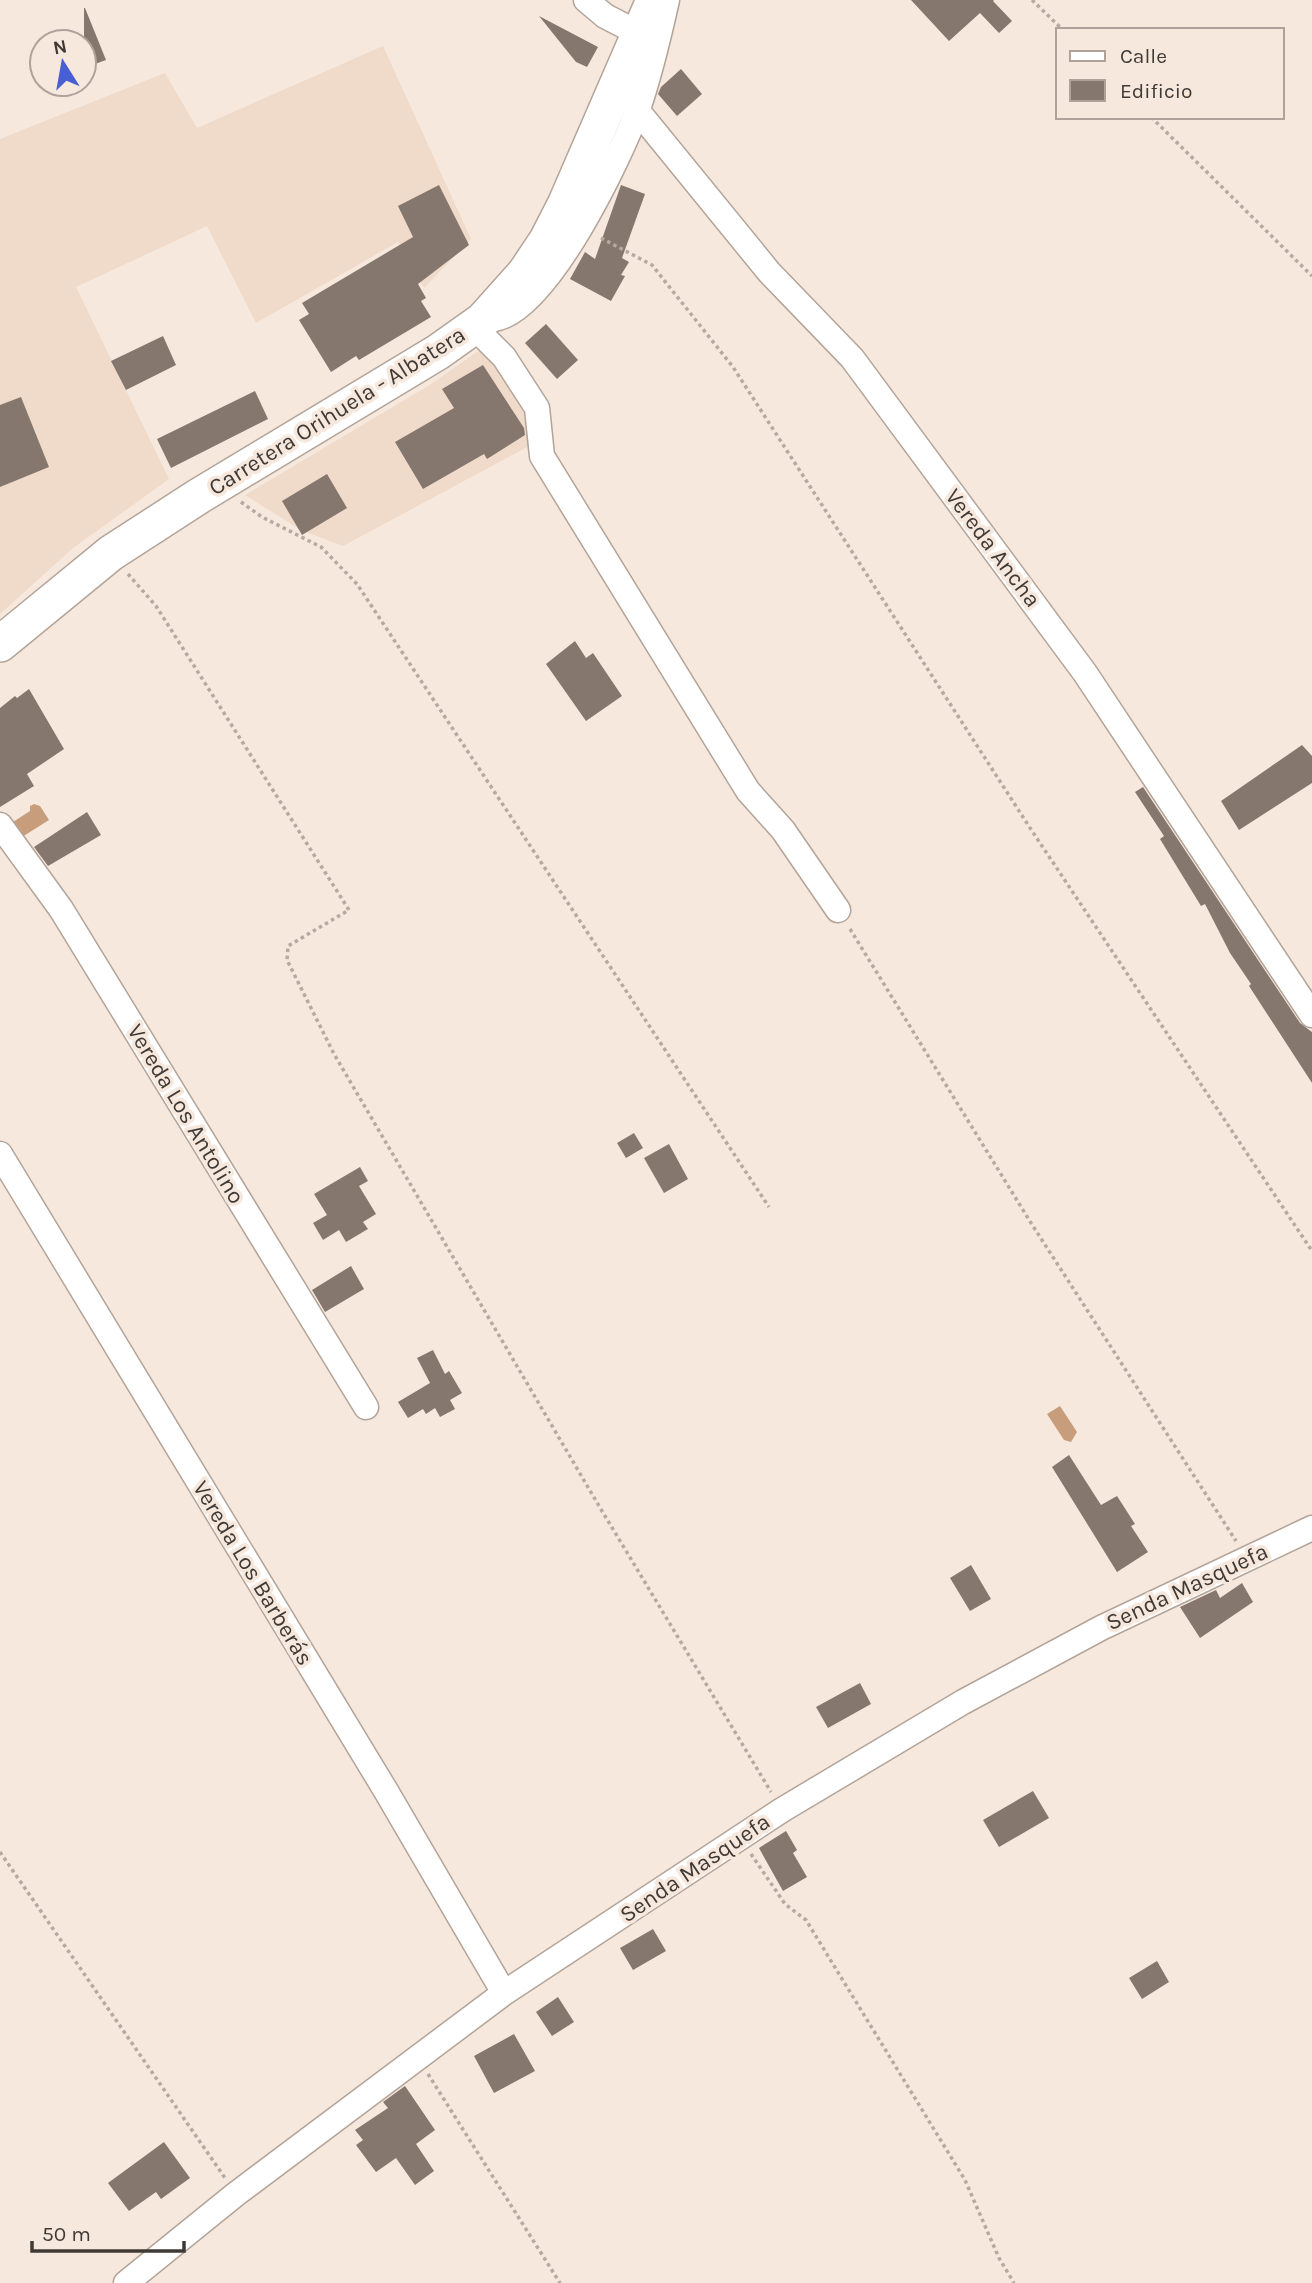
<svg xmlns="http://www.w3.org/2000/svg" width="1312" height="2283" font-family="Karla,sans-serif">
<style>
.built{fill:#f0dac9}
.water{fill:#c79d7b}
.building{fill:#85776d}
.lines{fill:none;stroke-linecap:round;stroke-linejoin:round}
.minor-casing{stroke:#b3a499;stroke-width:27}
.secondary-casing{stroke:#b3a499;stroke-width:38}
.path{stroke:#b5a9a1;stroke-width:3.5;stroke-dasharray:3.5 3.5;stroke-linecap:butt}
.minor{stroke:#fff;stroke-width:24}
.secondary{stroke:#fff;stroke-width:35}
.labels{text-anchor:middle;dominant-baseline:central;stroke-width:7;stroke-linejoin:round;paint-order:stroke}
.street-label{font-size:23px;fill:#403a36;stroke:#f7e8dd}
</style>
<rect width="100%" height="100%" fill="#f7e8dd"/>
<path class="built" d="M 383,46 L 471,239 L 424,288 L 398,242 L 256,323 L 207,226 L 76,287 L 169,479 L 73,548 L 0,614 L 0,139 L 165,73 L 197,128 Z
M 484,347 L 533,428 L 531,445 L 343,546 L 301,530 L 245,495 L 428,386 Z"/>
<path class="water" d="M 34,804 L 40,806 L 49,820 L 22,837 L 13,822 L 30,811 L 30,806 Z
M 1060,1406 L 1077,1432 L 1071,1442 L 1064,1440 L 1047,1414 Z"/>
<path class="building" d="M 911,0 L 994,0 L 993,1 L 1012,21 L 999,33 L 980,13 L 949,41 Z
M 85,8 L 106,60 L 84,68 L 84,8 Z
M 539,16 L 598,47 L 587,67 L 576,62 Z
M 681,69 L 702,94 L 677,116 L 658,94 L 661,87 Z
M 439,185 L 469,245 L 418,284 L 426,298 L 421,301 L 431,317 L 359,360 L 356,356 L 331,372 L 299,320 L 309,314 L 302,303 L 413,237 L 398,206 Z
M 621,185 L 645,194 L 622,258 L 629,262 L 621,275 L 625,276 L 611,301 L 570,279 L 585,252 L 595,259 Z
M 546,324 L 578,360 L 557,379 L 525,343 Z
M 163,336 L 176,365 L 126,390 L 111,361 Z
M 483,365 L 524,428 L 525,435 L 487,459 L 484,454 L 423,489 L 395,442 L 454,408 L 442,389 Z
M 255,391 L 268,419 L 171,468 L 157,439 Z
M 21,397 L 49,467 L 0,487 L 0,405 Z
M 327,474 L 347,508 L 302,535 L 282,501 Z
M 575,641 L 586,658 L 593,653 L 622,696 L 586,721 L 546,664 Z
M 29,689 L 64,749 L 27,774 L 34,786 L 0,807 L 0,708 L 15,696 L 17,698 Z
M 1302,745 L 1312,756 L 1312,783 L 1239,830 L 1221,801 Z
M 1143,787 L 1300,1023 L 1312,1032 L 1312,1083 L 1249,986 L 1251,984 L 1230,953 L 1205,904 L 1201,906 L 1160,839 L 1164,836 L 1135,792 Z
M 87,812 L 101,835 L 48,866 L 34,847 Z
M 634,1133 L 643,1148 L 626,1158 L 617,1143 Z
M 669,1144 L 688,1179 L 664,1193 L 644,1158 Z
M 360,1167 L 368,1181 L 359,1186 L 376,1214 L 363,1222 L 368,1229 L 346,1242 L 339,1230 L 323,1240 L 313,1223 L 327,1215 L 314,1194 Z
M 351,1266 L 364,1289 L 325,1312 L 312,1290 Z
M 433,1350 L 445,1374 L 449,1371 L 462,1393 L 450,1400 L 455,1409 L 440,1417 L 435,1408 L 426,1414 L 423,1409 L 408,1418 L 398,1402 L 430,1383 L 417,1358 Z
M 1069,1455 L 1101,1505 L 1117,1496 L 1135,1524 L 1131,1526 L 1148,1552 L 1117,1572 L 1052,1467 Z
M 971,1565 L 991,1599 L 970,1611 L 950,1578 Z
M 1242,1583 L 1253,1602 L 1200,1638 L 1180,1607 L 1216,1590 L 1220,1598 Z
M 860,1683 L 871,1704 L 828,1728 L 816,1707 Z
M 1033,1791 L 1049,1818 L 999,1847 L 983,1820 Z
M 786,1831 L 797,1850 L 793,1853 L 807,1877 L 783,1891 L 759,1848 Z
M 653,1929 L 666,1951 L 633,1970 L 620,1948 Z
M 1157,1961 L 1169,1982 L 1142,1999 L 1129,1978 Z
M 558,1997 L 574,2022 L 552,2036 L 536,2012 Z
M 514,2034 L 535,2071 L 494,2093 L 474,2056 Z
M 405,2086 L 435,2130 L 416,2144 L 434,2171 L 415,2185 L 396,2158 L 376,2172 L 356,2145 L 363,2140 L 355,2130 L 388,2108 L 383,2102 Z
M 164,2142 L 190,2178 L 161,2199 L 156,2192 L 129,2211 L 108,2183 Z"/>
<g class="lines">
<g class="minor-casing">
<path id="minor" d="M 586,0 L 605,16 L 638,33
M 637,110 L 769,272 L 852,358 L 1085,673 L 1312,1015
M 494,319 C 547,312 621,156 638,109 C 650,74 659,36 667,0
M 474,327 L 504,357 L 537,408 L 542,456 L 748,791 L 783,830 L 838,910
M 0,825 L 61,909 L 366,1407
M 0,1154 L 386,1791 L 504,1993
M 126,2283 L 236,2194 L 504,1993 L 782,1810 L 963,1702 L 1101,1628 L 1312,1528"/>
</g>
<g class="secondary-casing">
<path id="secondary" d="M 0,644 L 111,553 L 199,496 L 438,352 L 483,320 L 525,273 L 547,240 L 565,205 L 654,0"/>
</g>
<path class="path" d="M 1032,0 L 1063,30
M 1151,117 L 1312,276
M 601,238 L 652,265 L 733,367 L 1032,831 L 1312,1251
M 241,502 L 262,517 L 321,547 L 357,584 L 769,1207
M 128,574 L 156,606 L 349,910 L 288,946 L 287,960 L 334,1054 L 599,1506 L 771,1792
M 850,929 L 1031,1223 L 1236,1541
M 0,1852 L 225,2178
M 751,1854 L 785,1904 L 806,1920 L 965,2180 L 999,2258 L 1014,2283
M 428,2074 L 560,2283"/>
<use href="#minor" class="minor"/>
<use href="#secondary" class="secondary"/>
</g>
<g class="labels">
<g class="street-label">
<text transform="translate(337 411) rotate(-32)">Carretera Orihuela - Albatera</text>
<text transform="translate(993 548) rotate(53)">Vereda Ancha</text>
<text transform="translate(186 1114) rotate(59)">Vereda Los Antolino</text>
<text transform="translate(253 1573) rotate(59)">Vereda Los Barberás</text>
<text transform="translate(1187 1587) rotate(-25)">Senda Masquefa</text>
<text transform="translate(695 1868) rotate(-34)">Senda Masquefa</text>
</g>
</g>
<rect x="1056" y="28" width="228" height="91" fill="#f7e8dd" stroke="#aea29a" stroke-width="2"/>
<rect x="1070" y="51" width="35" height="10" fill="#ffffff" stroke="#aea29a" stroke-width="2"/>
<text x="1120" y="63" font-size="21" fill="#403a36">Calle</text>
<rect x="1070" y="80" width="35" height="21" fill="#85776d" stroke="#aea29a" stroke-width="2"/>
<text x="1120" y="98" font-size="21" fill="#403a36">Edificio</text>
<g transform="translate(63 63) rotate(349)"><circle r="33" fill="#f7e8dd" stroke="#aea29a" stroke-width="2"/>
<path d="M0-5L12 26L0 18L-12 26Z" fill="#475fd3"/>
<text y="-10" font-size="19" font-weight="bold" text-anchor="middle" fill="#403a36">N</text>
</g>
<path d="M32 2241v10h152v-10" fill="none" stroke="#403a36" stroke-width="3.5"/>
<text x="42" y="2241" font-size="21" fill="#403a36" stroke="#f7e8dd" stroke-width="5" paint-order="stroke">50 m</text>
</svg>
